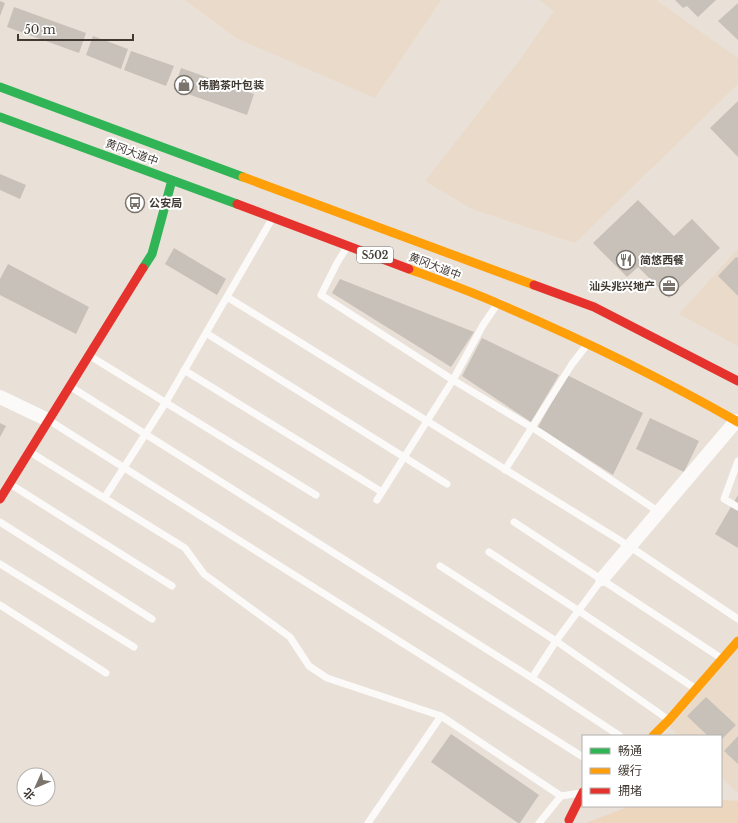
<svg xmlns="http://www.w3.org/2000/svg" width="738" height="823" font-family="'Libre Baskerville','Noto Sans SC',serif">
<style>
.built{fill:#eadac9}
.green{fill:#ecd6be}
.building{fill:#c8c1b9}
.lines{fill:none;stroke-linecap:round;stroke-linejoin:round}
.lane{stroke:#fcfaf9;stroke-width:7}
.street{stroke:#fcfaf9;stroke-width:14}
.fast{stroke:#30b455;stroke-width:9}
.slow{stroke:#ff9f0a;stroke-width:9}
.jam{stroke:#e5322d;stroke-width:9}
.labels{text-anchor:middle;dominant-baseline:central;stroke-width:4;stroke-linejoin:round;paint-order:stroke}
.shield{fill:#fff;stroke:#797570;stroke-width:1}
.shield-label{font-size:10px;font-weight:bold;fill:#403a33}
.poi-label{font-size:11px;font-weight:bold;fill:#403a33;stroke:#fff;text-anchor:start}
.street-label{font-size:11px;fill:#403a33;stroke:#fff}
</style>
<rect width="100%" height="100%" fill="#e9e0d7"/>
<path class="built" d="M 185,0 L 441,0 L 375,98 L 236,38 Z
M 539,0 L 656,0 L 738,58 L 738,84 L 575,243 L 472,209 L 425,181 L 519,61 L 554,11 Z
M 738,249 L 738,346 L 679,314 Z
M 738,648 L 738,793 L 721,777 L 721,736 L 679,736 L 670,727 Z"/>
<path class="green" d="M 721,800 L 738,801 L 738,823 L 586,823 L 630,806 L 721,806 Z"/>
<path class="building" d="M 675,0 L 716,0 L 698,17 L 687,6 L 683,8 Z
M 0,1 L 5,3 L 0,16 Z
M 738,3 L 738,40 L 718,21 Z
M 14,7 L 86,33 L 79,53 L 7,27 Z
M 93,36 L 128,49 L 121,69 L 86,55 Z
M 131,51 L 174,66 L 166,86 L 124,70 Z
M 181,68 L 254,94 L 247,115 L 174,89 Z
M 738,101 L 738,157 L 710,128 Z
M 0,174 L 26,185 L 20,199 L 0,190 Z
M 638,200 L 674,236 L 692,219 L 720,248 L 669,298 L 638,267 L 627,277 L 593,243 Z
M 174,248 L 226,279 L 217,295 L 165,264 Z
M 736,257 L 738,258 L 738,296 L 718,276 Z
M 8,264 L 89,307 L 76,334 L 0,295 L 0,279 Z
M 340,279 L 474,332 L 451,367 L 332,293 Z
M 482,338 L 559,375 L 531,422 L 462,376 Z
M 567,375 L 643,413 L 613,475 L 538,427 Z
M 650,418 L 699,441 L 684,472 L 636,449 Z
M 0,423 L 6,426 L 0,437 Z
M 738,495 L 738,548 L 715,534 Z
M 706,697 L 736,725 L 721,740 L 721,736 L 708,736 L 687,716 Z
M 451,734 L 539,795 L 520,823 L 518,823 L 431,762 Z
M 738,736 L 738,764 L 724,751 Z"/>
<g class="lines">
<path class="lane" d="M 347,247 L 337,263 L 321,295 L 453,380 L 541,433 L 659,512
M 227,297 L 629,546 L 738,619
M 206,333 L 447,484
M 90,356 L 316,495
M 184,370 L 382,492
M 71,387 L 532,678 L 620,736
M 50,421 L 583,757
M 30,452 L 185,548 L 204,574 L 290,637 L 309,666 L 327,678 L 441,716
M 738,461 L 724,499 L 738,507
M 505,470 L 572,364 L 586,346
M 10,484 L 172,586
M 105,497 L 166,402 L 272,219
M 377,500 L 453,380 L 483,325 L 496,306
M 0,522 L 152,619
M 514,522 L 721,658
M 489,552 L 579,611 L 696,689
M 0,564 L 134,647
M 440,566 L 556,641 L 669,720
M 0,605 L 106,673
M 532,678 L 556,641 L 602,579
M 368,823 L 441,716 L 561,796 L 581,793
M 539,823 L 561,796"/>
<path class="street" d="M 0,397 L 48,420
M 602,579 L 736,421"/>
<path class="fast" d="M 0,87 L 243,177
M 0,117 L 237,204
M 143,268 L 152,254 L 172,180"/>
<path class="slow" d="M 243,177 L 534,285
M 409,269 C 439,280 470,291 499,304 C 581,339 661,378 738,422
M 653,736 L 669,720 L 738,641"/>
<path class="jam" d="M 237,204 L 409,269
M 534,285 L 594,307 L 738,381
M 0,499 L 143,268
M 569,820 L 583,792"/>
</g>
<defs>
<g id="shop-ring" transform="scale(1)"><circle r="9.5" fill="#fff" stroke="#7b746c" stroke-width="1.5"/><path d="M-5-2.5h2.3a2.7 3.5 0 0 1 5.4 0H5L5.5 6h-11ZM-1.5-2.5h3a1.5 2.3 0 0 0-3 0Z" fill="#7b746c"/></g>
<g id="bus-ring" transform="scale(1)"><circle r="9.5" fill="#fff" stroke="#7b746c" stroke-width="1.5"/><path d="M-5-6H5V4H4V6H2V4H-2V6H-4V4H-5ZM-3.5-4V0h7V-4ZM-3.5 1.2v1.5H-2V1.2ZM2 1.2v1.5H3.5V1.2Z" fill="#7b746c"/></g>
<g id="restaurant-ring" transform="scale(1)"><circle r="9.5" fill="#fff" stroke="#7b746c" stroke-width="1.5"/><path d="M-5-6h1v4h1v-4h1v4h1v-4h1v5L-1.5 .5V6h-2V.5L-5-1ZM5-6V6H3V1.5H1.5Q1.5-4 5-6Z" fill="#7b746c"/></g>
<g id="office-ring" transform="scale(1)"><circle r="9.5" fill="#fff" stroke="#7b746c" stroke-width="1.5"/><path d="M-6-3h4V-5.5h4V-3h4V5H-6ZM-1-4.5V-3h2v-1.5ZM-6 0V1H6V0Z" fill="#7b746c"/></g>
</defs>
<g fill-rule="evenodd">
<use href="#shop-ring" x="184" y="85"/>
<use href="#bus-ring" x="135" y="203"/>
<use href="#restaurant-ring" x="626" y="260"/>
<use href="#office-ring" x="669" y="286"/>
</g>
<g class="labels">
<rect class="shield" x="357" y="247" width="36" height="16" rx="3"/>
<g class="shield-label">
<text x="375" y="255">S502</text>
</g>
<g class="poi-label">
<text x="198" y="85">伟鹏茶叶包装</text>
<text x="149" y="203">公安局</text>
<text x="640" y="260">简悠西餐</text>
<text x="655" y="286" text-anchor="end">汕头兆兴地产</text>
</g>
<g class="street-label">
<text transform="translate(132 152) rotate(20)">黄冈大道中</text>
<text transform="translate(435 266) rotate(21)">黄冈大道中</text>
</g>
</g>
<rect x="582" y="735" width="140" height="72" fill="#ffffff" stroke="#b3b0ad"/>
<rect x="590" y="748" width="20" height="6" fill="#30b455" stroke="#b3b0ad"/>
<text x="618" y="755" font-size="12" fill="#403a33">畅通</text>
<rect x="590" y="768" width="20" height="6" fill="#ff9f0a" stroke="#b3b0ad"/>
<text x="618" y="775" font-size="12" fill="#403a33">缓行</text>
<rect x="590" y="788" width="20" height="6" fill="#e5322d" stroke="#b3b0ad"/>
<text x="618" y="795" font-size="12" fill="#403a33">拥堵</text>
<g transform="translate(36 787) rotate(225)"><circle r="19" fill="#ffffff" stroke="#b3b0ad"/>
<path d="M0-3L7 15L0 10L-7 15Z" fill="#7b746c"/>
<text y="-6" font-size="11" font-weight="bold" text-anchor="middle" fill="#403a33">北</text>
</g>
<path d="M18 34v6h115v-6" fill="none" stroke="#403a33" stroke-width="2"/>
<text x="24" y="34" font-size="12" fill="#403a33" stroke="#ffffff" stroke-width="3" paint-order="stroke">50 m</text>
</svg>
